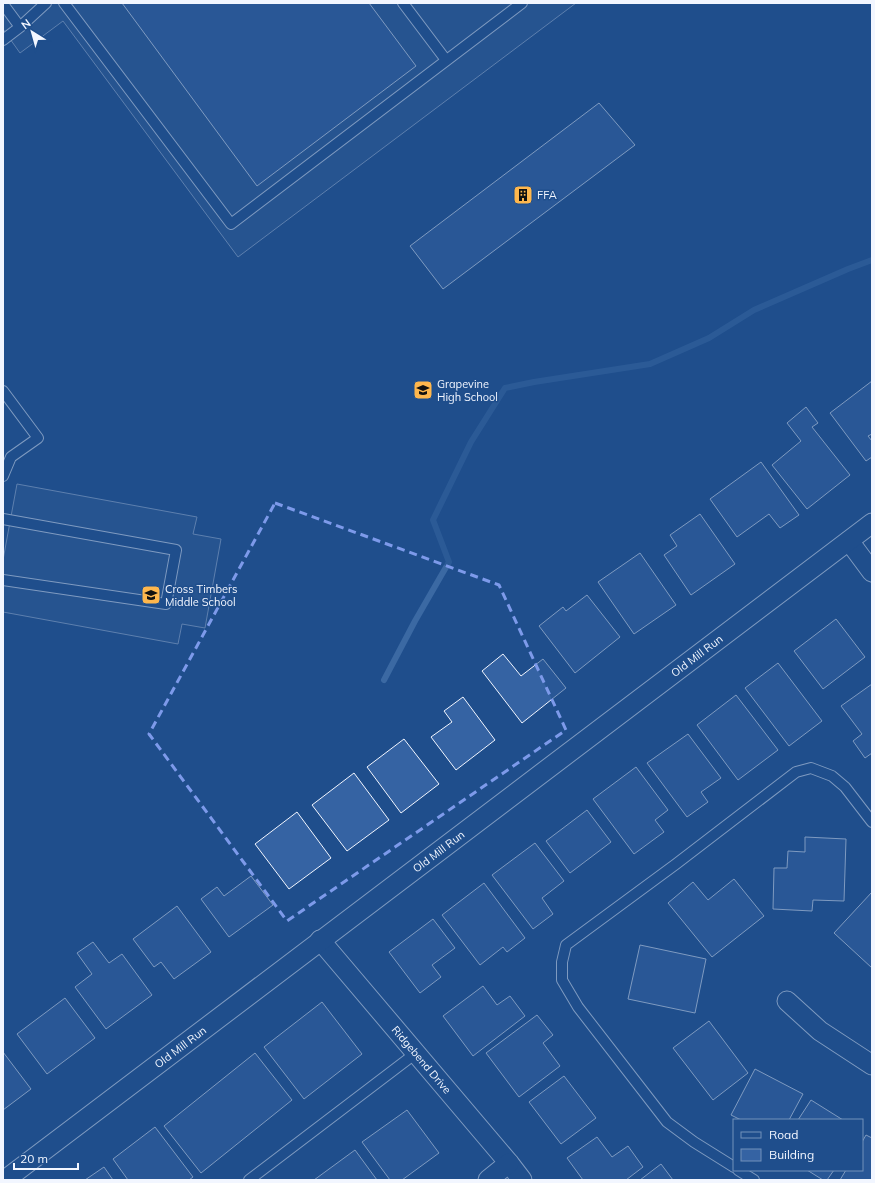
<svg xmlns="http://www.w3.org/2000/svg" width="875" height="1183" font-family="Mulish,sans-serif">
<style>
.parking{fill:#305b95;stroke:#a8bbd7}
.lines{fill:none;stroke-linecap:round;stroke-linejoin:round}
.stream{stroke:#3b69a3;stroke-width:6}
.building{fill:#3563a3;stroke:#f2f6ff}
.service-casing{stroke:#f2f6ff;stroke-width:12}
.minor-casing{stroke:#f2f6ff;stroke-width:21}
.service{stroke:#1f4e8c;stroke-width:10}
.minor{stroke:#1f4e8c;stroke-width:19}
.marked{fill:none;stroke:#7d9aea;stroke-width:3;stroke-dasharray:8 5;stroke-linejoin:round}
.labels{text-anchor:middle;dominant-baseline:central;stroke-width:3;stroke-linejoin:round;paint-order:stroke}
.poi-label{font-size:11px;fill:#f2f6ff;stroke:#1f4e8c;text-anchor:start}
.street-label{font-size:11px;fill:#f2f6ff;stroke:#1f4e8c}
</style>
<rect width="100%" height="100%" fill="#1f4e8c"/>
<path class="parking" d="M 3,3 L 576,3 L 238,257 L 63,21 L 20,53 L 3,29 Z
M 17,484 L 197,517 L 193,534 L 221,539 L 205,628 L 182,624 L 178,644 L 3,612 L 3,560 Z"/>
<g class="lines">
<path class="stream" d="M 384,680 L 415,621 L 449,562 L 433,520 L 471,442 L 505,388 L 534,382 L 650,364 L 709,338 L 754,310 L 848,269 L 872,260"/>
</g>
<path class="building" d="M 122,3 L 369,3 L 416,66 L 257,186 Z
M 599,103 L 635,145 L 443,289 L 410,246 Z
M 872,381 L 872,434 L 868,436 L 872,441 L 872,457 L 866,461 L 830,413 Z
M 806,407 L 818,423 L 812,427 L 850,475 L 807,509 L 772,465 L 801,441 L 787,423 Z
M 761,462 L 799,515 L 780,528 L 769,514 L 737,537 L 710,499 Z
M 700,514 L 735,564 L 691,595 L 664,555 L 677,546 L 670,535 Z
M 640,553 L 676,605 L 634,634 L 598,582 Z
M 587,595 L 620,637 L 575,673 L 539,626 L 563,607 L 566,611 Z
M 836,619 L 865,657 L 823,689 L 794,651 Z
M 503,654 L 521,676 L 543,659 L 566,688 L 522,723 L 482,671 Z
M 778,663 L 822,721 L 789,746 L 745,688 Z
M 872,684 L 872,753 L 865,758 L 853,741 L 862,734 L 841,706 Z
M 736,695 L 778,750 L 738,780 L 697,725 Z
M 463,697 L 495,740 L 456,770 L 431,737 L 452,722 L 444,711 Z
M 688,734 L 721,778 L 701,792 L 708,802 L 687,817 L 647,763 Z
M 404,739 L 439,784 L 401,813 L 367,767 Z
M 636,767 L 668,810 L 655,820 L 664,832 L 634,854 L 593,799 Z
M 354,773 L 389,820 L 347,851 L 312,805 Z
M 587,810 L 611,842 L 570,873 L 546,841 Z
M 297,812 L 331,858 L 289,889 L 255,844 Z
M 805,837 L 846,839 L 844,901 L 813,900 L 812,911 L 773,909 L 774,868 L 787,868 L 788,851 L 805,852 Z
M 535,843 L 564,881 L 542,898 L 553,914 L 533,929 L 492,875 Z
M 251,876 L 273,905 L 229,937 L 201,899 L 217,887 L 224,896 Z
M 734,879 L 764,916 L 712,957 L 668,903 L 693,882 L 708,900 Z
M 484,883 L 525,938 L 507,952 L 503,947 L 480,965 L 442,915 Z
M 872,892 L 872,968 L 834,933 Z
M 177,906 L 211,952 L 174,979 L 161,962 L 154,967 L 133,939 Z
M 433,919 L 455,948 L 432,965 L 441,977 L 420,993 L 389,952 Z
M 93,942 L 109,963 L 122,954 L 152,995 L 106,1029 L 75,987 L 92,974 L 77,953 Z
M 640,945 L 706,959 L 695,1013 L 628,999 Z
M 483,986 L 497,1005 L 510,996 L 525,1016 L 473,1056 L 443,1016 Z
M 65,998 L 95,1038 L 47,1074 L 17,1034 Z
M 322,1002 L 362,1054 L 304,1099 L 264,1047 Z
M 537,1015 L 553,1035 L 543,1043 L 560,1066 L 519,1097 L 486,1053 Z
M 709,1021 L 748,1073 L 713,1100 L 673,1048 Z
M 3,1052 L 31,1089 L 3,1110 Z
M 255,1053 L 292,1100 L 201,1173 L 164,1126 Z
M 755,1069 L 803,1094 L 789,1120 L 741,1120 L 731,1115 Z
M 564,1076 L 596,1118 L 561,1144 L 529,1102 Z
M 811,1100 L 843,1120 L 798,1120 Z
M 407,1110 L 439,1153 L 402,1180 L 390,1180 L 362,1142 Z
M 155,1127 L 193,1177 L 189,1180 L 128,1180 L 113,1159 Z
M 866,1135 L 872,1138 L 872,1180 L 840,1180 L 846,1170 L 862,1170 L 862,1142 Z
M 597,1137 L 612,1157 L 628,1146 L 643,1167 L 626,1180 L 583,1180 L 567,1158 Z
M 355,1150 L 377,1180 L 314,1180 Z
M 661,1164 L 673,1180 L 640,1180 Z
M 104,1167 L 113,1180 L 85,1180 Z
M 807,1170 L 834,1170 L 827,1180 L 823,1180 Z"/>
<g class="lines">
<g class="service-casing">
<path id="service" d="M 64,3 L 231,224 L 522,3
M 403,3 L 446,60
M 3,4 L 20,27
M 3,40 L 20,27 L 46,3
M 3,391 L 38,438 L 11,457 L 3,476
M 3,519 L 176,550 L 166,604 L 3,580
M 734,1167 L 694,1142 L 667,1122 L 578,1007 L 562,980 L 562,962 L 566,945 L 676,864 L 796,772 L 811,768 L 832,776 L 845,787 L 872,822
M 738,1170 L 754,1180
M 249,1180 L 416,1053"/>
</g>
<g class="minor-casing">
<g id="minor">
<path d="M 849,541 L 872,572"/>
<path id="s1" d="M 320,940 L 509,1163 L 522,1180"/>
<path d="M 787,1001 L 820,1031 L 872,1065"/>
<path id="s2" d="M 5,1180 L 872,523"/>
<path d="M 488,1180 L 509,1163"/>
</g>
</g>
<use href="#service" class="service"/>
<use href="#minor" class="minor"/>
</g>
<path d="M0 0H875V1183H0ZM 275,503 L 499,585 L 566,730 L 287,921 L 149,734 Z" fill="#1f4e8c" fill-opacity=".55" fill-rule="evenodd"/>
<path class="marked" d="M 275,503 L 499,585 L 566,730 L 287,921 L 149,734 Z"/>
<defs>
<g id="building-square" transform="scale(1)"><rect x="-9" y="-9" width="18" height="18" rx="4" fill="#ffb74d" stroke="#1f4e8c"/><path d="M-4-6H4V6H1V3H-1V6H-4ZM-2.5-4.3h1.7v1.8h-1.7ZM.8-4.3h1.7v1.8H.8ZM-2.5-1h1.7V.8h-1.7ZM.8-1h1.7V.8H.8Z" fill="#111"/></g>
<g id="school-square" transform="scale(1)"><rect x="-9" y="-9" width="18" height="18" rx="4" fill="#ffb74d" stroke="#1f4e8c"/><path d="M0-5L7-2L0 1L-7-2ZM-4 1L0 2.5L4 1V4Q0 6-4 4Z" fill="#111"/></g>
</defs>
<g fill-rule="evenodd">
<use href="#building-square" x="523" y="195"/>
<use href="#school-square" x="423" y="390"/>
<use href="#school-square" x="151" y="595"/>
</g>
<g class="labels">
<g class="poi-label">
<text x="537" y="195">FFA</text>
<text x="437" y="384">Grapevine<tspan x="437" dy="13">High School</tspan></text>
<text x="165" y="589">Cross Timbers<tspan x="165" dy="13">Middle School</tspan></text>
</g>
<g class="street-label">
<text stroke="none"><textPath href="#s2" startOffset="868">Old Mill Run</textPath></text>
<text stroke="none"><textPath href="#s2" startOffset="544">Old Mill Run</textPath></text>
<text stroke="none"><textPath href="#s2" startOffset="220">Old Mill Run</textPath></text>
<text stroke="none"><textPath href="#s1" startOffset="157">Ridgebend Drive</textPath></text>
</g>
</g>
<rect width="875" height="1183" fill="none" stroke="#f2f6ff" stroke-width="8"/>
<rect x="733" y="1119" width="130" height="52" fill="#1f4e8c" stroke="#7391ba"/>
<rect x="741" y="1132" width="20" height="6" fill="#1f4e8c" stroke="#7391ba"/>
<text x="769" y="1139" font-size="12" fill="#f2f6ff">Road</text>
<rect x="741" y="1149" width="20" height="12" fill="#3563a3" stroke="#7391ba"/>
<text x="769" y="1159" font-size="12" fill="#f2f6ff">Building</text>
<g transform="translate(32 32) rotate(323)" stroke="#1f4e8c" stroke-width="3" paint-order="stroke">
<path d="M0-3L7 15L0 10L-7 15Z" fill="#f2f6ff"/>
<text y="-6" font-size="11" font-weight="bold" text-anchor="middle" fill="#f2f6ff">N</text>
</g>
<path d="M14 1163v6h64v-6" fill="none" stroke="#f2f6ff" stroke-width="2"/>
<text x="20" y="1163" font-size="12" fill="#f2f6ff" stroke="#1f4e8c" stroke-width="3" paint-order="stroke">20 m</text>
</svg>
